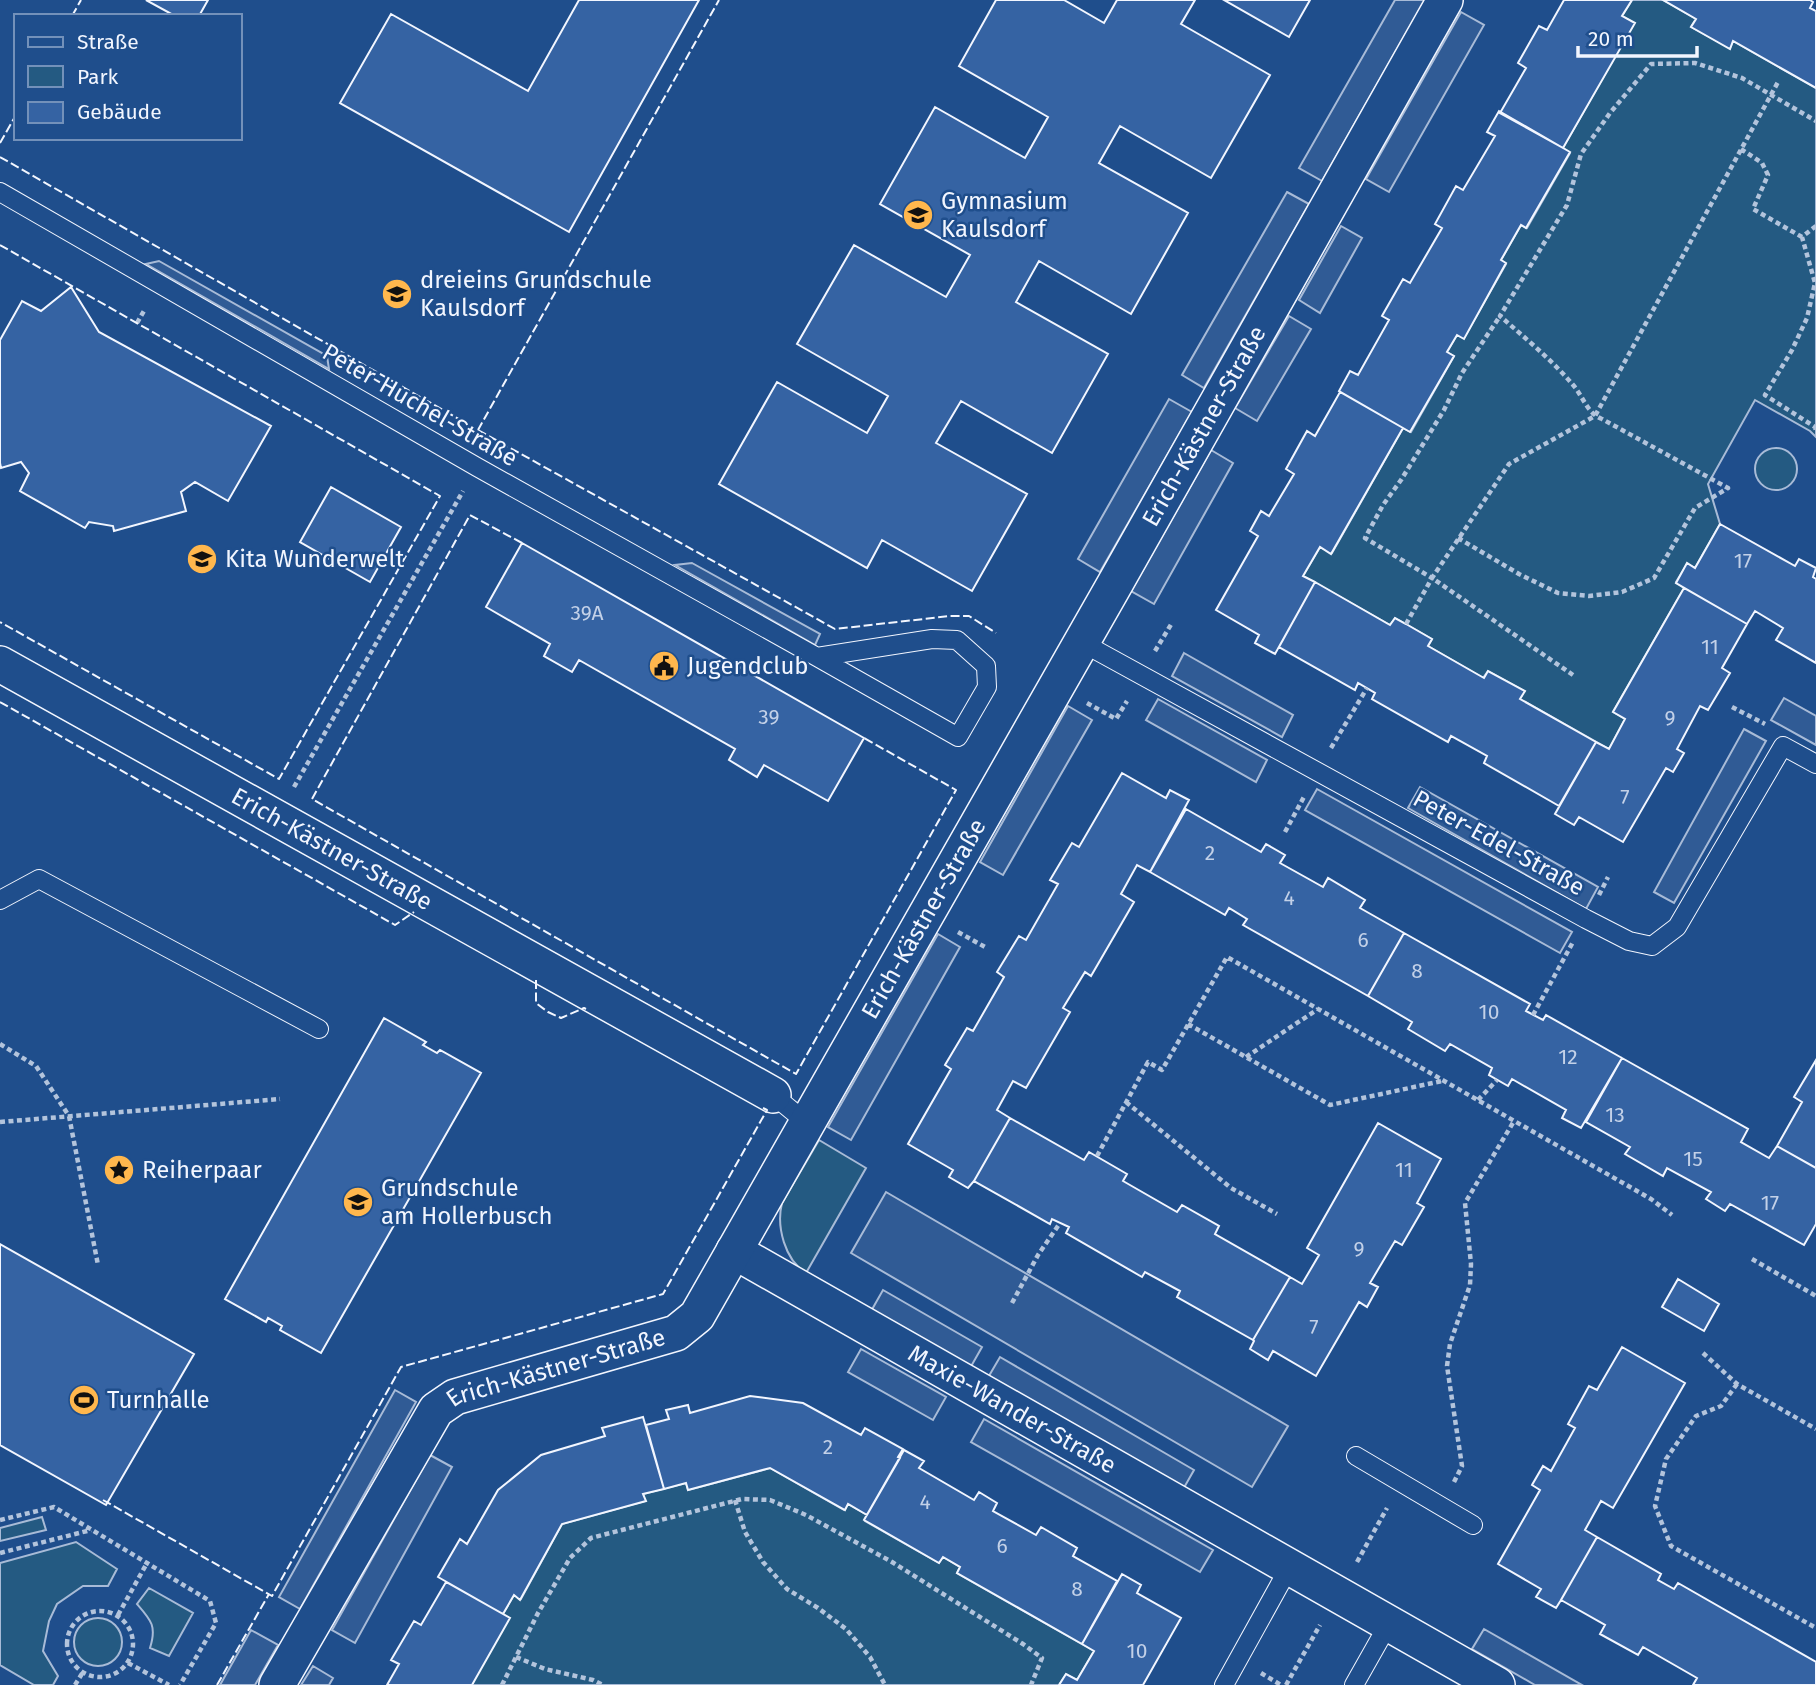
<svg xmlns="http://www.w3.org/2000/svg" width="1816" height="1685" font-family="'Fira Sans',sans-serif">
<style>
.green{fill:#245a82;stroke:#a8bbd7;stroke-width:2}
.parking{fill:#305b95;stroke:#a8bbd7;stroke-width:2}
.building{fill:#3563a3;stroke:#f2f6ff;stroke-width:2}
.lines{fill:none;stroke-linecap:round;stroke-linejoin:round}
.lane-casing{stroke:#f2f6ff;stroke-width:20}
.street-casing{stroke:#f2f6ff;stroke-width:38}
.path{stroke:#b3c4dc;stroke-width:4.5;stroke-dasharray:5 3.5;stroke-linecap:butt}
.lane{stroke:#1f4e8c;stroke-width:18}
.street{stroke:#1f4e8c;stroke-width:35}
.fence{stroke:#f2f6ff;stroke-width:2;stroke-dasharray:9 3.5;stroke-linecap:butt}
.labels{text-anchor:middle;dominant-baseline:central;stroke-width:5;stroke-linejoin:round;paint-order:stroke}
.number-label{font-size:21px;fill:#c3d1e8}
.poi-label{font-size:24px;fill:#f2f6ff;stroke:#1f4e8c;text-anchor:start}
.street-label{font-size:24px;fill:#f2f6ff;stroke:#1f4e8c}
</style>
<rect width="100%" height="100%" fill="#1f4e8c"/>
<path class="green" d="M 1632,0 L 1663,0 L 1696,19 L 1691,27 L 1730,48 L 1733,41 L 1816,88 L 1816,437 L 1810,431 L 1755,400 L 1708,484 L 1720,524 L 1695,568 L 1687,564 L 1676,582 L 1684,588 L 1613,712 L 1625,719 L 1609,749 L 1520,699 L 1524,691 L 1488,671 L 1483,678 L 1428,646 L 1432,639 L 1395,618 L 1390,625 L 1303,576 L 1320,547 L 1332,553 L 1403,428 L 1411,432 L 1454,356 L 1447,352 L 1457,335 L 1464,338 L 1506,264 L 1501,260 L 1521,225 L 1527,228 L 1570,153 L 1563,148 L 1634,23 L 1622,16 Z
M1755 469a21 21 0 1 1 42 0a21 21 0 1 1-42 0Z
M 819,1140 L 866,1168 L 806,1273 C 785,1260 776,1227 782,1203 Z
M 770,1468 L 844,1510 L 848,1504 L 867,1515 L 865,1521 L 939,1563 L 943,1557 L 960,1567 L 957,1573 L 1094,1651 L 1077,1680 L 1066,1674 L 1059,1685 L 472,1685 L 503,1614 L 514,1595 L 521,1599 L 562,1524 L 645,1501 L 643,1494 L 686,1483 L 688,1490 Z
M 42,1517 L 46,1530 L 0,1541 L 0,1528 Z
M 76,1542 L 117,1569 L 108,1586 L 83,1586 L 57,1604 L 49,1621 L 43,1651 L 58,1676 L 53,1685 L 34,1685 L 0,1665 L 0,1563 Z
M 149,1588 L 193,1613 L 169,1656 L 150,1648 C 157,1626 151,1620 137,1604 Z
M74 1642a24 24 0 1 1 48 0a24 24 0 1 1-48 0Z"/>
<path class="parking" d="M 1395,0 L 1425,0 L 1322,181 L 1299,168 Z
M 1461,12 L 1484,25 L 1389,192 L 1366,179 Z
M 1287,192 L 1309,204 L 1204,388 L 1182,375 Z
M 1341,226 L 1362,238 L 1320,313 L 1299,300 Z
M 159,261 L 327,356 L 329,369 L 146,264 Z
M 1289,316 L 1311,329 L 1257,421 L 1235,408 Z
M 1169,399 L 1192,412 L 1100,572 L 1078,559 Z
M 1211,450 L 1233,463 L 1154,604 L 1131,591 Z
M 692,563 L 820,634 L 815,645 L 675,565 Z
M 1184,653 L 1293,715 L 1282,737 L 1172,676 Z
M 1784,698 L 1816,716 L 1816,745 L 1771,720 Z
M 1158,699 L 1267,760 L 1256,782 L 1146,720 Z
M 1068,706 L 1092,720 L 1003,875 L 980,862 Z
M 1744,729 L 1766,741 L 1674,903 L 1654,892 Z
M 1420,787 L 1598,887 L 1586,909 L 1408,808 Z
M 1317,789 L 1572,932 L 1560,953 L 1305,810 Z
M 938,934 L 960,947 L 851,1140 L 828,1127 Z
M 886,1192 L 1288,1426 L 1252,1487 L 851,1253 Z
M 883,1290 L 982,1347 L 969,1370 L 870,1313 Z
M 861,1349 L 946,1397 L 933,1420 L 848,1372 Z
M 1000,1357 L 1194,1470 L 1181,1493 L 986,1381 Z
M 395,1390 L 416,1402 L 300,1609 L 279,1597 Z
M 984,1419 L 1213,1550 L 1200,1572 L 971,1442 Z
M 430,1455 L 452,1467 L 355,1643 L 332,1630 Z
M 1484,1629 L 1582,1685 L 1535,1685 L 1472,1649 Z
M 251,1630 L 278,1645 L 255,1685 L 220,1685 Z
M 313,1666 L 333,1678 L 329,1685 L 301,1685 Z"/>
<path class="building" d="M 146,0 L 208,0 L 199,16 L 175,16 Z
M 579,0 L 699,0 L 569,232 L 340,103 L 391,14 L 528,91 Z
M 996,0 L 1064,0 L 1104,23 L 1117,0 L 1195,0 L 1181,24 L 1270,75 L 1211,178 L 1120,126 L 1099,163 L 1188,213 L 1131,314 L 1039,261 L 1016,302 L 1108,354 L 1052,453 L 961,401 L 936,443 L 1027,494 L 972,591 L 882,540 L 867,568 L 719,484 L 777,382 L 867,433 L 888,396 L 797,344 L 854,245 L 946,297 L 970,255 L 880,204 L 935,107 L 1025,158 L 1048,117 L 959,66 Z
M 1224,0 L 1310,0 L 1289,37 Z
M 1564,0 L 1632,0 L 1622,16 L 1635,23 L 1563,148 L 1500,113 L 1526,68 L 1518,63 L 1539,26 L 1547,30 Z
M 1663,0 L 1810,0 L 1813,2 L 1810,8 L 1816,11 L 1816,88 L 1733,41 L 1730,49 L 1691,27 L 1696,19 Z
M 1499,111 L 1570,152 L 1526,228 L 1521,225 L 1501,260 L 1506,263 L 1464,339 L 1457,335 L 1447,352 L 1454,356 L 1410,432 L 1339,391 L 1350,371 L 1358,375 L 1389,320 L 1382,316 L 1403,279 L 1410,283 L 1442,228 L 1435,224 L 1456,186 L 1463,190 L 1495,136 L 1487,132 Z
M 71,287 L 99,332 L 271,426 L 228,501 L 195,482 L 181,492 L 186,511 L 114,531 L 113,526 L 89,522 L 85,528 L 20,491 L 29,473 L 21,462 L 1,468 L 0,463 L 0,340 L 22,301 L 41,311 Z
M 1340,392 L 1403,428 L 1331,554 L 1320,547 L 1303,576 L 1315,582 L 1275,654 L 1255,643 L 1259,635 L 1216,610 L 1258,536 L 1250,531 L 1261,511 L 1269,516 L 1294,474 L 1286,469 L 1307,431 L 1315,436 Z
M 331,487 L 401,527 L 370,582 L 300,542 Z
M 1720,524 L 1795,566 L 1799,559 L 1816,568 L 1813,577 L 1816,579 L 1816,663 L 1776,640 L 1783,628 L 1755,611 L 1747,624 L 1676,583 L 1687,563 L 1695,568 Z
M 522,543 L 864,738 L 828,801 L 764,765 L 757,777 L 729,760 L 735,749 L 579,660 L 572,672 L 544,656 L 550,644 L 486,607 Z
M 1315,582 L 1390,625 L 1395,618 L 1406,624 L 1432,639 L 1428,646 L 1484,678 L 1488,671 L 1525,691 L 1520,699 L 1596,742 L 1559,806 L 1484,763 L 1487,756 L 1451,736 L 1448,742 L 1372,699 L 1375,693 L 1358,683 L 1355,690 L 1279,647 Z
M 1684,588 L 1747,624 L 1722,668 L 1730,673 L 1708,710 L 1700,706 L 1677,749 L 1684,753 L 1673,772 L 1666,768 L 1623,842 L 1579,817 L 1574,825 L 1555,814 L 1596,742 L 1609,749 L 1625,719 L 1613,712 Z
M 1122,773 L 1166,798 L 1170,790 L 1189,800 L 1150,872 L 1137,865 L 1121,894 L 1134,902 L 1091,976 L 1085,972 L 1063,1008 L 1070,1012 L 1026,1088 L 1013,1081 L 997,1110 L 1010,1118 L 974,1181 L 968,1188 L 949,1177 L 953,1170 L 908,1144 L 951,1069 L 945,1065 L 967,1028 L 973,1031 L 1004,977 L 997,972 L 1019,936 L 1026,940 L 1058,884 L 1050,880 L 1072,843 L 1079,847 Z
M 1186,809 L 1261,852 L 1266,844 L 1285,855 L 1280,863 L 1323,887 L 1328,878 L 1365,900 L 1360,908 L 1404,933 L 1368,996 L 1243,925 L 1247,919 L 1229,908 L 1225,915 L 1150,872 Z
M 1404,933 L 1530,1004 L 1526,1011 L 1543,1020 L 1546,1015 L 1622,1058 L 1581,1128 L 1562,1118 L 1566,1110 L 1512,1079 L 1508,1086 L 1489,1075 L 1492,1068 L 1450,1044 L 1445,1051 L 1408,1029 L 1412,1022 L 1368,996 Z
M 384,1018 L 426,1042 L 423,1045 L 437,1053 L 440,1050 L 481,1073 L 321,1353 L 280,1330 L 282,1326 L 268,1318 L 266,1322 L 225,1299 Z
M 1622,1058 L 1748,1129 L 1741,1142 L 1769,1158 L 1777,1146 L 1816,1168 L 1816,1224 L 1804,1245 L 1730,1204 L 1725,1211 L 1706,1199 L 1711,1192 L 1667,1168 L 1663,1176 L 1625,1154 L 1630,1147 L 1586,1122 Z
M 1816,1060 L 1816,1168 L 1777,1146 L 1802,1102 L 1794,1097 Z
M 1010,1118 L 1084,1160 L 1089,1152 L 1127,1174 L 1123,1181 L 1177,1212 L 1182,1205 L 1219,1226 L 1215,1234 L 1290,1277 L 1253,1340 L 1177,1297 L 1180,1291 L 1145,1272 L 1142,1277 L 1066,1233 L 1069,1227 L 1052,1219 L 1050,1224 L 974,1181 Z
M 1378,1123 L 1441,1159 L 1417,1203 L 1424,1207 L 1402,1245 L 1395,1241 L 1370,1283 L 1378,1287 L 1367,1307 L 1359,1302 L 1316,1376 L 1273,1351 L 1268,1360 L 1250,1349 L 1254,1341 L 1253,1340 L 1290,1277 L 1302,1284 L 1319,1255 L 1307,1248 Z
M 0,1244 L 194,1354 L 106,1505 L 0,1445 Z
M 1678,1279 L 1719,1304 L 1704,1331 L 1662,1307 Z
M 1622,1347 L 1685,1383 L 1613,1508 L 1601,1501 L 1585,1530 L 1597,1537 L 1561,1600 L 1556,1608 L 1536,1597 L 1541,1589 L 1498,1564 L 1540,1490 L 1532,1485 L 1543,1466 L 1551,1471 L 1575,1428 L 1568,1424 L 1589,1386 L 1597,1390 Z
M 750,1396 L 803,1403 L 861,1435 L 865,1428 L 903,1449 L 898,1457 L 900,1458 L 867,1515 L 848,1504 L 845,1510 L 770,1468 L 688,1490 L 686,1483 L 664,1489 L 646,1425 L 669,1419 L 666,1410 L 688,1405 L 690,1413 Z
M 643,1417 L 664,1489 L 643,1494 L 646,1501 L 562,1524 L 520,1600 L 514,1595 L 503,1614 L 438,1577 L 460,1539 L 467,1544 L 498,1490 L 541,1455 L 605,1436 L 602,1428 Z
M 904,1450 L 924,1461 L 919,1468 L 974,1500 L 979,1492 L 997,1503 L 993,1511 L 1036,1535 L 1041,1527 L 1077,1548 L 1073,1556 L 1117,1581 L 1082,1644 L 957,1573 L 960,1567 L 943,1557 L 939,1563 L 864,1520 Z
M 1597,1537 L 1661,1574 L 1658,1580 L 1674,1589 L 1678,1583 L 1816,1662 L 1816,1685 L 1693,1685 L 1697,1678 L 1643,1647 L 1638,1655 L 1600,1634 L 1605,1625 L 1561,1600 Z
M 1122,1574 L 1141,1585 L 1137,1593 L 1181,1618 L 1143,1685 L 1059,1685 L 1066,1674 L 1077,1680 L 1094,1651 L 1082,1644 Z
M 446,1582 L 510,1618 L 472,1685 L 387,1685 L 399,1664 L 391,1660 L 414,1621 L 421,1625 Z"/>
<g class="lines">
<g class="lane-casing">
<path id="lane" d="M 0,192 L 477,467 L 817,657 L 958,737 L 987,687 L 986,666 L 957,640 L 932,639 L 817,657
M 1081,642 L 1586,919 L 1629,941 L 1652,946 L 1677,927 L 1783,746 L 1816,764
M 0,900 L 39,879 L 319,1029
M 773,1095 L 807,1123
M 1356,1456 L 1473,1525
M 1224,1685 L 1290,1566
M 1354,1685 L 1389,1623"/>
</g>
<g class="street-casing">
<g id="street">
<path id="s1" d="M 0,664 L 773,1095"/>
<path id="s2" d="M 734,1251 L 1497,1685"/>
<path id="s3" d="M 277,1685 L 436,1410 L 455,1397 L 676,1333 L 697,1316 L 1112,589 L 1445,0"/>
</g>
</g>
<path class="path" d="M 1741,149 L 1762,163 L 1768,175 L 1753,209 L 1802,237
M 1816,226 L 1802,237 L 1815,283 L 1807,318 L 1792,350 L 1765,395 L 1815,427 L 1816,431
M 137,323 L 145,309
M 1458,538 L 1519,574 L 1558,593 L 1589,596 L 1622,592 L 1654,578 L 1695,508 L 1728,488 L 1602,419 C 1588,414 1583,397 1574,386 C 1552,360 1525,338 1500,316 L 1567,205 L 1581,154 L 1610,113 L 1651,64 L 1695,63 L 1742,78 L 1816,121
M 1406,624 L 1432,578 L 1365,538 L 1383,505 L 1401,480 L 1444,410 L 1462,373 L 1500,316
M 1155,651 L 1172,623
M 1573,675 L 1432,578 L 1509,464 L 1595,416 L 1778,82
M 1087,703 L 1116,719 L 1127,701
M 1732,707 L 1765,724
M 1331,748 L 1367,688
M 294,787 L 463,491
M 1285,832 L 1305,795
M 1599,895 L 1608,877
M 958,932 L 985,947
M 1533,1015 L 1573,942
M 1188,1024 L 1330,1105 L 1442,1081
M 0,1044 L 36,1066 L 69,1116 L 98,1265
M 1246,1057 L 1318,1009
M 1478,1100 L 1497,1080
M 1126,1102 L 1231,1188 L 1277,1214
M 0,1122 L 280,1099
M 1097,1156 L 1148,1062 L 1162,1070 L 1227,957 L 1651,1199 L 1672,1215
M 1752,1259 L 1816,1296
M 1012,1303 L 1038,1255 L 1060,1223
M 1703,1353 L 1737,1384 L 1816,1429
M 1737,1384 L 1721,1406 L 1696,1416 L 1666,1459 L 1655,1506 L 1671,1546 L 1816,1628
M 1454,1482 L 1462,1466 L 1447,1366 L 1450,1344 L 1470,1285 L 1471,1264 L 1465,1203 L 1514,1121
M 735,1500 L 745,1532 L 763,1562 L 787,1589 L 818,1608 L 846,1629 L 870,1657 L 885,1685
M 0,1520 L 54,1507 L 210,1601 L 216,1623 L 180,1685
M 0,1553 L 91,1530
M 1357,1562 L 1387,1508
M67 1644a33 33 0 1 1 66 0a33 33 0 1 1-66 0Z
M 118,1615 L 147,1563
M 516,1657 L 545,1669 L 593,1680 L 603,1685
M 128,1663 L 169,1685
M 1261,1673 L 1281,1685
M 75,1685 L 83,1672
M 502,1685 L 538,1613 L 570,1558 L 591,1538 L 742,1499 L 770,1500 L 806,1515 L 892,1562 L 1023,1644 L 1042,1658 L 1031,1685
M 1286,1685 L 1320,1625"/>
<use href="#lane" class="lane"/>
<use href="#street" class="street"/>
<path class="fence" d="M 72,16 L 81,0
M 0,143 L 16,115
M 0,157 L 478,430 L 719,0
M 0,245 L 440,496 L 279,779 L 0,622
M 478,430 L 835,629 L 950,616 L 969,616 L 996,633
M 522,543 L 470,515 L 312,799 L 796,1074 L 956,790 L 864,738
M 0,702 L 395,925 L 414,912
M 536,980 L 536,1003 L 548,1012 L 561,1018 L 584,1008 L 586,1009
M 103,1500 L 272,1596 L 401,1367 L 663,1294 L 767,1110 L 763,1108
M 217,1685 L 269,1594"/>
</g>
<defs>
<g id="school-disc" transform="scale(1.575)"><circle r="9.5" fill="#ffb74d" stroke="#1f4e8c"/><path d="M0-5L7-2L0 1L-7-2ZM-4 1L0 2.5L4 1V4Q0 6-4 4Z" fill="#111"/></g>
<g id="civic-disc" transform="scale(1.575)"><circle r="9.5" fill="#ffb74d" stroke="#1f4e8c"/><path d="M-.6-6.5H3V-4.5H.6V-3L4-1V1h2V6H-6V1h2V-1L-.6-3ZM-1.2 2.5V6h2.4V2.5Z" fill="#111"/></g>
<g id="sight-disc" transform="scale(1.575)"><circle r="9.5" fill="#ffb74d" stroke="#1f4e8c"/><path d="M0-6L1.8-2.2L6-1.7L2.9 1.2L3.7 5.4L0 3.3L-3.7 5.4L-2.9 1.2L-6-1.7L-1.8-2.2Z" fill="#111"/></g>
<g id="stadium-disc" transform="scale(1.575)"><circle r="9.5" fill="#ffb74d" stroke="#1f4e8c"/><path d="M0-5a6.5 5 0 1 0 0 10a6.5 5 0 1 0 0-10ZM-3.5-1.8h7v3.6h-7Z" fill="#111"/></g>
</defs>
<g fill-rule="evenodd">
<use href="#school-disc" x="918" y="215"/>
<use href="#school-disc" x="397" y="294"/>
<use href="#school-disc" x="202" y="559"/>
<use href="#civic-disc" x="664" y="666"/>
<use href="#sight-disc" x="119" y="1170"/>
<use href="#school-disc" x="358" y="1202"/>
<use href="#stadium-disc" x="84" y="1400"/>
</g>
<g class="labels">
<g class="number-label">
<text x="1743" y="561">17</text>
<text x="587" y="613">39A</text>
<text x="1710" y="647">11</text>
<text x="769" y="717">39</text>
<text x="1670" y="718">9</text>
<text x="1625" y="797">7</text>
<text x="1210" y="853">2</text>
<text x="1289" y="898">4</text>
<text x="1363" y="940">6</text>
<text x="1417" y="971">8</text>
<text x="1489" y="1012">10</text>
<text x="1568" y="1057">12</text>
<text x="1615" y="1115">13</text>
<text x="1693" y="1159">15</text>
<text x="1404" y="1170">11</text>
<text x="1770" y="1203">17</text>
<text x="1359" y="1249">9</text>
<text x="1314" y="1327">7</text>
<text x="828" y="1447">2</text>
<text x="925" y="1502">4</text>
<text x="1002" y="1546">6</text>
<text x="1077" y="1589">8</text>
<text x="1137" y="1651">10</text>
</g>
<g class="poi-label">
<text x="941" y="201">Gymnasium<tspan x="941" dy="28">Kaulsdorf</tspan></text>
<text x="420" y="280">dreieins Grundschule<tspan x="420" dy="28">Kaulsdorf</tspan></text>
<text x="225" y="559">Kita Wunderwelt</text>
<text x="687" y="666">Jugendclub</text>
<text x="142" y="1170">Reiherpaar</text>
<text x="381" y="1188">Grundschule<tspan x="381" dy="28">am Hollerbusch</tspan></text>
<text x="107" y="1400">Turnhalle</text>
</g>
<g class="street-label">
<text transform="translate(420 405) rotate(30)">Peter-Huchel-Straße</text>
<text stroke="none"><textPath href="#s3" startOffset="1622">Erich-Kästner-Straße</textPath></text>
<text transform="translate(1499 843) rotate(29)">Peter-Edel-Straße</text>
<text stroke="none"><textPath href="#s1" startOffset="380">Erich-Kästner-Straße</textPath></text>
<text stroke="none"><textPath href="#s3" startOffset="1055">Erich-Kästner-Straße</textPath></text>
<text stroke="none"><textPath href="#s3" startOffset="446">Erich-Kästner-Straße</textPath></text>
<text stroke="none"><textPath href="#s2" startOffset="320">Maxie-Wander-Straße</textPath></text>
</g>
</g>
<rect x="14" y="14" width="228" height="126" fill="#1f4e8c" stroke="#7391ba" stroke-width="2"/>
<rect x="28" y="37" width="35" height="10" fill="#1f4e8c" stroke="#7391ba" stroke-width="2"/>
<text x="77" y="49" font-size="21" fill="#f2f6ff">Straße</text>
<rect x="28" y="66" width="35" height="21" fill="#245a82" stroke="#7391ba" stroke-width="2"/>
<text x="77" y="84" font-size="21" fill="#f2f6ff">Park</text>
<rect x="28" y="102" width="35" height="21" fill="#3563a3" stroke="#7391ba" stroke-width="2"/>
<text x="77" y="119" font-size="21" fill="#f2f6ff">Gebäude</text>
<path d="M1578 46v10h119v-10" fill="none" stroke="#f2f6ff" stroke-width="3.5"/>
<text x="1588" y="46" font-size="21" fill="#f2f6ff" stroke="#1f4e8c" stroke-width="5" paint-order="stroke">20 m</text>
</svg>
